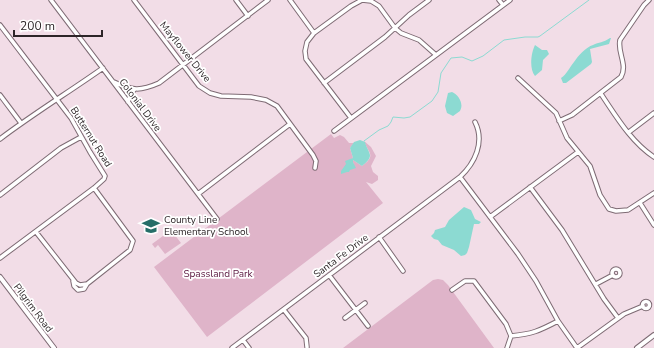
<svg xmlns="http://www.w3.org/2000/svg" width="654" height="348" font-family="'Nunito Sans',sans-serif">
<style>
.green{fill:#dfb4c9}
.water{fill:#8cdad2}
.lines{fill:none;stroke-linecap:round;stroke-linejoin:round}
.stream{stroke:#8cdad2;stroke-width:1}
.minor-casing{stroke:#7e6b74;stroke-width:5.5}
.tertiary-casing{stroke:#7e6b74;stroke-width:6}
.minor{stroke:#fff;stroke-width:3.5}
.tertiary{stroke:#fff;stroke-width:4}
.labels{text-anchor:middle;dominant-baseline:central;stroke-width:3.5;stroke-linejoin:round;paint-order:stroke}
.street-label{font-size:10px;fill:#2d2528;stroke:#fff}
.poi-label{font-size:10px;fill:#2d2528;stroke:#fff;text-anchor:start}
.park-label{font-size:10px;fill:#59163e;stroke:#fff}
</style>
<rect width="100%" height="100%" fill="#f2dde7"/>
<path class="green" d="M 331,134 L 334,138 L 340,135 L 344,137 L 349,143 L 354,143 L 350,148 L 353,158 L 352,159 L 350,159 L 354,165 L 353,162 L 353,160 L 362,166 C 377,155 368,153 364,141 L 371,147 L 376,156 L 371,166 L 373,172 L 378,176 L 378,180 L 372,184 L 366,182 L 383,203 L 207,337 L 154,267 Z
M 171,230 L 181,243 L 165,254 L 158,245 L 155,248 L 152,244 Z
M 438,279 L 443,280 L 448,285 L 494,348 L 343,348 L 433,280 Z"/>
<path class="water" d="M 610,38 L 611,38 L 609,44 L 590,49 L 592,62 L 591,64 L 566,83 L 563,83 L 561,78 C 567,74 569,68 574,62 C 578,56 586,47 593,45 C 599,42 603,43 610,38 Z
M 535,45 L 542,50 L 547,50 L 549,54 L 543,60 L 542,70 L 535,76 C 529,69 531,53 535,45 Z
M 452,92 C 459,95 464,104 460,111 L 453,116 L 447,113 L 445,106 L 448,93 Z
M 360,140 L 365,142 C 368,154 376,155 362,166 L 353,160 L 353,162 L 356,168 L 350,170 L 349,172 L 347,172 L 341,174 L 341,171 L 346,164 L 345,161 L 353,158 L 350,148 L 354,142 Z
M 464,207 L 471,210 L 475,219 L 481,222 L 479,224 L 474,224 L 469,247 L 467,253 L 465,255 L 461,256 L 454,250 L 442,245 L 438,240 L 434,239 L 431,236 L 434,233 L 435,230 L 445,227 L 449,220 Z"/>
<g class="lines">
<path class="stream" d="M 364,141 L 379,130 L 388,126 L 391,122 L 393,117 L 404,118 L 410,117 L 432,101 L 438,92 L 441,73 L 451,58 L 462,57 L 472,61 L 483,56 L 504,40 L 525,37 L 538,37 L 540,36 L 589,0"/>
<g class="minor-casing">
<path id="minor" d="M 51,0 L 217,219
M 134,0 L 199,86 L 210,93 L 221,96 L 251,97 L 266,100 L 277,106 L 313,155 L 316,161 L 315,168
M 236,0 L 248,16
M 290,0 L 314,33
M 499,0 L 503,5
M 0,25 L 71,118 L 90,152 L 105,176 L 104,179 L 94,188 L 0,258
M 518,78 L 556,113 L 567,138 L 590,166 L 600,195 L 609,209 L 616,211 L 628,210 L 654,193
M 114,82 C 132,91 141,91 159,83 L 268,0
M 324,83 L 385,37 L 409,15 L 429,0
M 601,94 C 616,116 631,142 654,157
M 0,95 L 21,123
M 128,102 L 131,93 L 135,89
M 351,118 L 306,59 L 305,51 L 307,42 L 314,33 L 351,6 L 362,0 L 371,1 L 379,6 L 395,28 L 401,33 L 419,40 L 436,55
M 559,121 L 572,115 L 621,77 C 628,65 617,52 620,40 L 644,5 L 649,0
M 334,131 L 510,0
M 629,132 L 654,113
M 0,139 C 33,114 69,92 103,68
M 460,177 L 518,254 L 536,281 L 558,321 L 577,348
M 530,187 L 562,230 L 604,299 L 618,318
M 198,194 L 290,124
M 0,195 L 61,148 L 81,137
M 640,203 L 654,225
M 490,217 L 578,152
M 36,232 L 76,283 L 80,285 L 87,284 L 130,250 L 133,241 L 94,188
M 379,237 L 403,271
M612 273a4 4 0 1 1 8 0a4 4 0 1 1-8 0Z
M 329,275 L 368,326
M 73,281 L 74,286 L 78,290 L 84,289 L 87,284
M 596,284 L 613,275
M 452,290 L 465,281 L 474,281 L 506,324 L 511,336
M642.5 305a3.5 3.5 0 1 1 7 0a3.5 3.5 0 1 1-7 0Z
M 284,310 L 306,338 L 307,347
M 345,318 L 365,303
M 243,340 L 249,348
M 232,348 L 460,177 C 475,163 485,142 475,122
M 507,348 L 511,336 C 532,334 539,331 558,321
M 577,348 L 624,314 L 643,306"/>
</g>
<g class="tertiary-casing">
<path id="tertiary" d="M 0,277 L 54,348
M 637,348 L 654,335"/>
</g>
<use href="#minor" class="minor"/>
<use href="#tertiary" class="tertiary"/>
</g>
<defs>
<g id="school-bare" transform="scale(1.38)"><path d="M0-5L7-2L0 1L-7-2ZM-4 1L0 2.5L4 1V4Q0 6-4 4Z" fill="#256e68" stroke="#fff" stroke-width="2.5" paint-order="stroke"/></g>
</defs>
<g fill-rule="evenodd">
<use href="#school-bare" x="151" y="226"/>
</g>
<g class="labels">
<g class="street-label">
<text transform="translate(185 52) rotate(51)">Mayflower Drive</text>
<text transform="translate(140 105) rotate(53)">Colonial Drive</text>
<text transform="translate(91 137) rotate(58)">Butternut Road</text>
<text transform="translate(341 256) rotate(-37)">Santa Fe Drive</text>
<text transform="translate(33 308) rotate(53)">Pilgrim Road</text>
</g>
<g class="poi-label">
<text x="164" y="220">County Line<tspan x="164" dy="12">Elementary School</tspan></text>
</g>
<g class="park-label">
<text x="218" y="274">Spassland Park</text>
</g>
</g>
<path d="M14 30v6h88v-6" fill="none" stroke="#2d2528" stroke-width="2"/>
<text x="20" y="30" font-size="12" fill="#2d2528" stroke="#ffffff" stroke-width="3" paint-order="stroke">200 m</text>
</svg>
